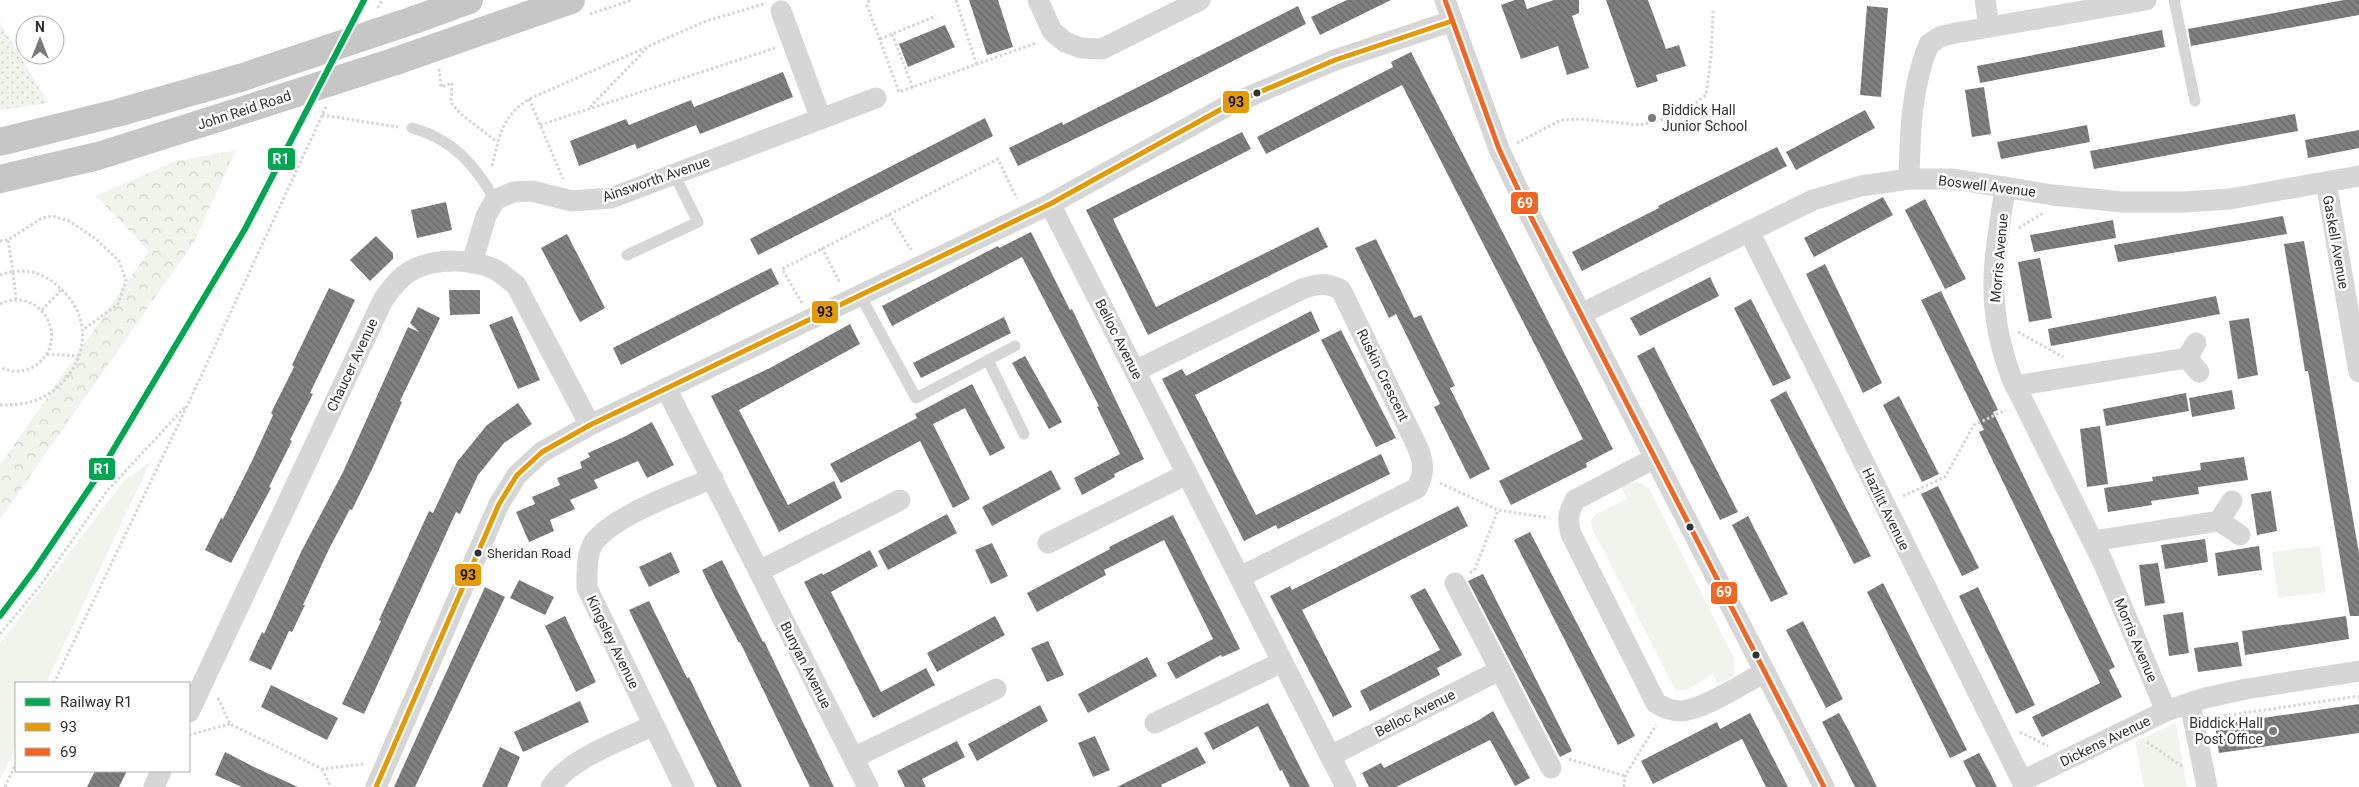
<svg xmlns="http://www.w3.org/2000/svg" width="2359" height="787" viewBox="0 0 2359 787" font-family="Roboto,sans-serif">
<defs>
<pattern id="forest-crowns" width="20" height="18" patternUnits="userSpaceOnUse" patternTransform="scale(1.25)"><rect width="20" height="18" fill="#f0f4ed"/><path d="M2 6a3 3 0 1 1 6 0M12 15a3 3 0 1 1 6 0" fill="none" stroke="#ced2cc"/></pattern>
<pattern id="park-dots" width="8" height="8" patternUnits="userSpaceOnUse" patternTransform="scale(1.25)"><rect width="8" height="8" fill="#f0f4ed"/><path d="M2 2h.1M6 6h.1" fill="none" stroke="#ced2cc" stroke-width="1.8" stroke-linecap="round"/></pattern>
<pattern id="building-back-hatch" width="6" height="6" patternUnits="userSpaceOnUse" patternTransform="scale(1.25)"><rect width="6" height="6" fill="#808080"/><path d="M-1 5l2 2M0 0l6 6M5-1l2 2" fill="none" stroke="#696969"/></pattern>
</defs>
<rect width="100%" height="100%" fill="#fff"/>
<g fill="#f0f4ed">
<polygon points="151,461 46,683 16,683 16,746 0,780 0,643 124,481"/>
<polygon points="1631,483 1641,483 1649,488 1734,658 1734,676 1718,684 1713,674 1689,689 1676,691 1592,528 1591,521 1596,514 1627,499 1621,486"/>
<polygon points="2320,546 2326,592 2278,598 2272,552"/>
<polygon points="2176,723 2187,787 2144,787 2135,741"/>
</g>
<polygon fill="url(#forest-crowns)" points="236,150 194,242 0,519 0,465 149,251 96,196 173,162"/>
<polygon fill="url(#park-dots)" points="0,22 48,103 0,110"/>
<g fill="url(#building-back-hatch)">
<polygon points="969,0 998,0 1013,47 987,55"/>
<polygon points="1347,0 1391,0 1320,35 1311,17"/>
<polygon points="1515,0 1524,0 1527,9 1554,0 1579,0 1579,13 1572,16 1589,68 1567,75 1558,46 1521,59 1501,5"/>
<polygon points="1606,0 1648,0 1666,49 1679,45 1686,66 1656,75 1658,81 1637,88"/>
<polygon points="2344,0 2359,0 2359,15 2191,46 2188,29"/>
<polygon points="1298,6 1306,24 1152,102 1018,166 1009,148 1062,122 1063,125"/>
<polygon points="1867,6 1888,8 1881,97 1860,95"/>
<polygon points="945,25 955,47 908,67 899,44"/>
<polygon points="2162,30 2165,47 1980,83 1977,66"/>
<polygon points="1411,52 1613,449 1586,463 1587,467 1511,505 1499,481 1583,439 1402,85 1266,154 1257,137 1393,67 1391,62"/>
<polygon points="783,72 793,97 700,134 696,125 637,149 635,144 579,166 570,141 626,119 629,125 691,100 694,107"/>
<polygon points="1984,87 1991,134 1972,137 1965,90"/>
<polygon points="1865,110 1875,128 1796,170 1786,152"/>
<polygon points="2295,114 2298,131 2094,169 2090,151"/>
<polygon points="985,118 993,136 758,255 750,239"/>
<polygon points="2087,125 2090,142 2001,159 1997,142"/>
<polygon points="2359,130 2359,148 2308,158 2305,140"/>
<polygon points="1242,132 1251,149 1113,219 1156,307 1318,227 1328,247 1148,335 1086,210"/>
<polygon points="1777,147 1787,166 1582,271 1572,252 1659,208 1658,206"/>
<polygon points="1883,197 1893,215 1814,257 1804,238"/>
<polygon points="1925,199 1966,279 1945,289 1905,210"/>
<polygon points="446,202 452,230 417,238 411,210"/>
<polygon points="2283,216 2287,234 2118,262 2114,245"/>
<polygon points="2113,220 2116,238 2034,252 2030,235"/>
<polygon points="1031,232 1070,310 1072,309 1144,459 1114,474 1115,477 1082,495 1074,478 1120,454 1097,407 1099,406 1022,257 892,326 882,306 998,246 999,248"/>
<polygon points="567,234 605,308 580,322 541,248"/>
<polygon points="376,236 393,253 393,259 370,281 350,260"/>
<polygon points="1376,239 1414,318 1421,315 1455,386 1450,388 1490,469 1470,479 1434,407 1440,404 1416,355 1396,314 1389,318 1355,248"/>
<polygon points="2304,241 2359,553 2359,616 2350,616 2308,371 2305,371 2284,244"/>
<polygon points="2040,258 2052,318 2029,322 2018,262"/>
<polygon points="1825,264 1882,383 1863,393 1806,274"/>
<polygon points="771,268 779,284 621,365 613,348"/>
<polygon points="1710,277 1719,296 1640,336 1630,318"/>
<polygon points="329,288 355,300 310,393 313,394 290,440 292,441 269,487 271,488 231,563 205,550 221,518 223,519 252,461 273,415 271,413 294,367 292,365"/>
<polygon points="449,290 480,290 480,314 450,315"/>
<polygon points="1941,291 1998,410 1993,412 2115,667 2109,670 2122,697 2042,737 2032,717 2100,683 1979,432 1984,430 1921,300"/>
<polygon points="2216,296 2220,314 2051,346 2048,329"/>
<polygon points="1751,299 1791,378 1773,386 1734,308"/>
<polygon points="418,307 440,318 400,401 402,402 374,465 352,510 350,509 329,549 303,605 305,605 292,632 289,631 271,670 249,660 262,632 264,634 301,552 343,472 408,327 419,332 410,323"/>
<polygon points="1311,311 1320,331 1195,395 1256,515 1381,454 1390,474 1278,529 1276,525 1244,541 1162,379 1182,369 1186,376"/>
<polygon points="512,316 540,380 518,389 489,325"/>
<polygon points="1004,317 1011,333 921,378 913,363"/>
<polygon points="2249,318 2258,375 2238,379 2229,321"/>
<polygon points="850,324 860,344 739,410 788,505 834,481 842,498 779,532 711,396 770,368"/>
<polygon points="1341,330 1396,438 1376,447 1321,340"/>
<polygon points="1654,347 1738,512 1720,520 1637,356"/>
<polygon points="1025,356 1062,422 1049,429 1012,363"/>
<polygon points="972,384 1005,448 990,456 965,408 933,424 970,499 953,508 920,441 841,483 830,464 917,418 915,414"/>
<polygon points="2232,390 2235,409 2192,417 2189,398"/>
<polygon points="1786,391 1871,556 1854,564 1770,400"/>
<polygon points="2186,393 2189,411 2106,426 2103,409"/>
<polygon points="1899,396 1939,474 1922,482 1883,405"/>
<polygon points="518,403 532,424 504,443 478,475 460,514 456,512 364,714 342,704 381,621 379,620 429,511 433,513 457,462 487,425"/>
<polygon points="652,422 674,465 647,478 638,461 594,480 598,488 570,500 575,509 550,520 554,531 529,542 516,512 535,504 532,497 560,485 557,478 582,468 580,462 590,457 588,453 626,436"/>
<polygon points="2100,426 2108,484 2087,487 2080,429"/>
<polygon points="2244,457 2248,480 2198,487 2199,494 2151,501 2152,505 2108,512 2104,488 2153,481 2152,477 2201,470 2200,463"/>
<polygon points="1051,470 1061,489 992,526 982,507"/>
<polygon points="1938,486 1979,568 1962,576 1921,494"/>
<polygon points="2271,491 2277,531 2257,535 2251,494"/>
<polygon points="1458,506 1468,526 1302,610 1352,707 1333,717 1270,596 1290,586 1292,590"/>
<polygon points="947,514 957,533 888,570 878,551"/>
<polygon points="1173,515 1240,649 1222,657 1221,655 1176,679 1167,663 1213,639 1164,540 1104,570 1106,575 1037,612 1027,593 1110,549 1109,547"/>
<polygon points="1748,516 1788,594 1771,602 1732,525"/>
<polygon points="1530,532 1635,736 1618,745 1514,540"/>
<polygon points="2205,539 2208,562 2165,569 2161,545"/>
<polygon points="992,543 1008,576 991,584 975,550"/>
<polygon points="2259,546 2262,570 2218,576 2215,553"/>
<polygon points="870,550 878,566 831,592 881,692 926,668 935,685 873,718 804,582 822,573 823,575"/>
<polygon points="671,552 680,572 649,587 639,567"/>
<polygon points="722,560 763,642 764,641 834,787 810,787 740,642 739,643 717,601 702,570"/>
<polygon points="2158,563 2165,603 2145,606 2139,565"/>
<polygon points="1483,574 1572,751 1560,757 1468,581"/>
<polygon points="519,580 554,597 545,615 510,598"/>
<polygon points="1883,583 1967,750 1950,758 1867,592"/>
<polygon points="485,587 505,597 415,787 394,787"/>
<polygon points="1978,587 2035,705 2016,714 1959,596"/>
<polygon points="1425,588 1462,655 1437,668 1440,675 1370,711 1360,691 1440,650 1410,596"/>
<polygon points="649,601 687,678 689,677 742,787 717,787 644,641 629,610"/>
<polygon points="2183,612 2189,653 2169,656 2163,615"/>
<polygon points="565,616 596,682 576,692 545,626"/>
<polygon points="995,616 1005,635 937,672 927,653"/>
<polygon points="2346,616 2349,639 2245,655 2242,631"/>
<polygon points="1803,621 1843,699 1826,708 1786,630"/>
<polygon points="1048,641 1064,675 1047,682 1031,648"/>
<polygon points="2238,642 2242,666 2198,672 2194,648"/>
<polygon points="1147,657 1157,676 1088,713 1078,694"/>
<polygon points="271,685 338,718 327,740 261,707"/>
<polygon points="580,701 589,722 523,752 514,732"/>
<polygon points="1268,703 1310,787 1290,787 1282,770 1280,771 1258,726 1213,750 1204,733"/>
<polygon points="2359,704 2359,733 2219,753 2215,725"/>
<polygon points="1040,705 1048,721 977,761 968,744"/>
<polygon points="1493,711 1530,778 1515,786 1490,740 1396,787 1369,787 1362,773 1381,763 1384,768 1479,720"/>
<polygon points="1750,713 1788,787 1766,787 1742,739 1653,784 1641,761 1717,722 1720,729"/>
<polygon points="1839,713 1849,731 1877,787 1855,787 1822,722"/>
<polygon points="1095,736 1110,770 1093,777 1078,743"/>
<polygon points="957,741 965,757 922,779 926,787 905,787 897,771"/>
<polygon points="500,747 520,757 507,787 482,787"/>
<polygon points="1197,747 1206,763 1161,785 1162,787 1117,787"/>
<polygon points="225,752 252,766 298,787 242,787 215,775"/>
<polygon points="1979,753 1989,771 1997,787 1976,787 1963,761"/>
<polygon points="95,771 127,771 119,787 87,787"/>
</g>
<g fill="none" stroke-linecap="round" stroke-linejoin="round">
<g stroke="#d5d5d5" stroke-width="3" stroke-dasharray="2.5 2.5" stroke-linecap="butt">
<polyline points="869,0 867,5 899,92 1036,43"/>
<polyline points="956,0 977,66"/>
<polyline points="378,8 382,0"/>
<polyline points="590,14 632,0"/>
<polyline points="892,34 913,88"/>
<polyline points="880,39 936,16"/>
<polyline points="439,69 441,87 452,83 451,103 461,114 497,142"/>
<polyline points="529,99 563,179"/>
<polyline points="590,107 647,48"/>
<polyline points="322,115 398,127"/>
<polyline points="540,125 775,48"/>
<polyline points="1517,143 1561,120 1581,119 1640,125 1680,115 1706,95 1711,57 1713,11"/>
<path d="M 492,166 C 499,136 502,116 529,99 L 706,21 L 764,4"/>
<polyline points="889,214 911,250"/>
<polyline points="2019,228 2043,213"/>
<polyline points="0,241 8,240 42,218 53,216 69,221 96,239 119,261 126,280 118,304 84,329"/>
<polyline points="822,248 840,283"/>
<polyline points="0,275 13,271 16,299"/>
<polyline points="802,303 782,269 998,159 1017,199"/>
<path d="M 0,304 C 42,284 73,343 33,367 C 23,373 10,372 0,367"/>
<polyline points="42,310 62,289"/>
<polyline points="2018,332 2063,357"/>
<polyline points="47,354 78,356"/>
<path d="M 0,405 C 15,405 31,404 45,396 C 83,374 97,325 64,292 C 56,283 44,275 32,272 C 26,271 19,271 13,271 L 8,240"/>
<polyline points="1440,483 1498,510 1549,518"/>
<polyline points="1903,496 1945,477 1974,425 2006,410"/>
<polyline points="1470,573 1475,569 1498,510"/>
<polyline points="0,634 40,586 107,491 186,406"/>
<polyline points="54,683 188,404 326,107"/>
<polyline points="218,698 230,724 322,769 364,764"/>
<polyline points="2224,716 2359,696"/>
<polyline points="2020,732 2048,746"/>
<polyline points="189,735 230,724"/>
<polyline points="2147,742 2183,767"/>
<polyline points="1569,759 1625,776"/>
<polyline points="322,769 331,787"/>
<polyline points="5,787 16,763"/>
<polyline points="1624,787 1625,776 1656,725"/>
</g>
<g stroke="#d6d6d6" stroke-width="11">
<polyline points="2174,0 2195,101"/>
<path d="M 412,128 C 453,139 475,165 495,200"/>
<polyline points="627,255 698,222 674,174"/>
<polyline points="860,295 916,398 1015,346"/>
<polyline points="988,360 1024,434"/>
</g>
<g stroke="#d6d6d6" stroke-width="21">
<polyline points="1038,0 1052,31 1065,42 1081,48 1102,49 1200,0"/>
<polyline points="1445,0 1499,149 1532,219 1824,787"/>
<polyline points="1985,0 1989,27"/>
<polyline points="781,11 821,119"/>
<path d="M 1909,179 C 1910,134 1911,87 1929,44 L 1942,36 L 1956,33 L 2146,0"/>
<polyline points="2326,182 2359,372"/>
<path d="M 2005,187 C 2001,220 1993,257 1994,289 C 1994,321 2001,350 2012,379 L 2103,562 L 2166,711"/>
<polyline points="1050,204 1346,787"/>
<polyline points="1749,231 2025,787"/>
<polyline points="472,263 486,216 495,200 513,192 532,191 572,201 611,198 876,98"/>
<polyline points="1581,314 1813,200 1861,186 1909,179 1953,179 2053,195 2122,202 2184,202 2230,199 2359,176"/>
<polyline points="2196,343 2187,358 2199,372"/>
<path d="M 1135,371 L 1302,289 C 1317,284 1326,282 1341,290 L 1417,446 C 1424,462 1425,472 1417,488 L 1240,577"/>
<polyline points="2015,386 2187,358"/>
<polyline points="666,388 868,787"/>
<path d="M 1655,458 L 1575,500 C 1568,513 1567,520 1571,534 L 1656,703 C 1664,708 1672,711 1681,711 C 1703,710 1744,683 1765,672"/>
<polyline points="2232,501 2219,521 2240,535"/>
<polyline points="2093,541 2219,521"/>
<polyline points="1048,543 1187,474"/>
<polyline points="759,571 900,500"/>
<polyline points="1455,583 1551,768"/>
<polyline points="2190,703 2207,787"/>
<path d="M 189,712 L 382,302 C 390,289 400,276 414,269 C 438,258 471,259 494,269 C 502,273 509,280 516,285 L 590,425"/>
<polyline points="1155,723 1282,662"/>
<polyline points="1330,756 1500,670"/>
<polyline points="853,758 996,689"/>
<polyline points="2022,781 2166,711 2205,698 2246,689 2359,671"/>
<polyline points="154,787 161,771"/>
<polyline points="376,787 499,504 517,475 542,452 590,425 1050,204 1227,106 1335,60 1452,21"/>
<path d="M 551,787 C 570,758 623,740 654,725"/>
<path d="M 684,787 L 587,588 C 587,574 586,554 594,542 C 616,514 679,493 713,478"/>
</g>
<g stroke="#c6c6c6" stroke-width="28">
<polyline points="414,20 469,0"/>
<polyline points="396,61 571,0"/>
<polyline points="0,142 117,113 240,78"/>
<polyline points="0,179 98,156 250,108"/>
</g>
<g stroke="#c6c6c6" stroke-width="28">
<polyline points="240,78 414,20"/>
<polyline points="250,108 396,61"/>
</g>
<defs>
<polyline id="bus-1" points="376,787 499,504 517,475 542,452 590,425 1050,204 1227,106 1335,60 1452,21"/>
<polyline id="bus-2" points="1445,0 1499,149 1532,219 1824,787"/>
</defs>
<use href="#bus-1" stroke="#fff" stroke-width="9"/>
<use href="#bus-2" stroke="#fff" stroke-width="9"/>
<use href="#bus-1" stroke="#e39a05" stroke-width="5"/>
<use href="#bus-2" stroke="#f26522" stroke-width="5"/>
<defs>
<polyline id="rail-1" points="0,616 35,569 97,477 245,229 364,0"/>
</defs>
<use href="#rail-1" stroke="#fff" stroke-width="10"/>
<use href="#rail-1" stroke="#00a651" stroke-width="6"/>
</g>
<g fill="#323232" stroke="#fff" stroke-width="2">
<circle cx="1257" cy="93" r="4.5"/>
<circle cx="1690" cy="527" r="4.5"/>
<circle cx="478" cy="553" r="4.5"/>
<circle cx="1756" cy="655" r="4.5"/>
</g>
<g fill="#7a7a7a" stroke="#fff" stroke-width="2">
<circle cx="1652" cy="118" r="5"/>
<circle cx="2273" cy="731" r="5"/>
</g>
<g text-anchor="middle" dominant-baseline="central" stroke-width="5" stroke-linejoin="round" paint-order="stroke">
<g font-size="13" fill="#323232" stroke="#fff" text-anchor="start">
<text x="487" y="553">Sheridan Road</text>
</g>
<g font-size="14" fill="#323232" stroke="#fff">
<text transform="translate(244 110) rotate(-18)">John Reid Road</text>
<text transform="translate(656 179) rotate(-19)">Ainsworth Avenue</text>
<text transform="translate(1987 186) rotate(7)">Boswell Avenue</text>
<text transform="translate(2336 242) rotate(80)">Gaskell Avenue</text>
<text transform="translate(1999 258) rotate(-85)">Morris Avenue</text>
<text transform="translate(1119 339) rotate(63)">Belloc Avenue</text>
<text transform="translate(352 365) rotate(-65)">Chaucer Avenue</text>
<text transform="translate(1383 375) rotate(64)">Ruskin Crescent</text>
<text transform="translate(1886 509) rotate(64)">Hazlitt Avenue</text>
<text transform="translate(2136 640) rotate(67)">Morris Avenue</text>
<text transform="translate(613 642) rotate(64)">Kingsley Avenue</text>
<text transform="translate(806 665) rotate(63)">Bunyan Avenue</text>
<text transform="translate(1415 713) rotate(-27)">Belloc Avenue</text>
<text transform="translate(2105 741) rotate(-26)">Dickens Avenue</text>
</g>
<g font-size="14" fill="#323232" stroke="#fff" text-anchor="start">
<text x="1662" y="110">Biddick Hall<tspan x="1662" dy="16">Junior School</tspan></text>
<text x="2263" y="723" text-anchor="end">Biddick Hall<tspan x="2263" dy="16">Post Office</tspan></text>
</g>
</g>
<g stroke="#fff" stroke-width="2">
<rect x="1222" y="90" width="28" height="24" rx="5" fill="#e39a05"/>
<rect x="267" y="147" width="29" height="24" rx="5" fill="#00a651"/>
<rect x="1510" y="191" width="29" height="24" rx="5" fill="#f26522"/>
<rect x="811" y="300" width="28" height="24" rx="5" fill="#e39a05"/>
<rect x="88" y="457" width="28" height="24" rx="5" fill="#00a651"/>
<rect x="454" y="563" width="28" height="24" rx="5" fill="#e39a05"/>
<rect x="1710" y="581" width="28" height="24" rx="5" fill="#f26522"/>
</g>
<g font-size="14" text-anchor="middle" font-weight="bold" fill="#fff">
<text x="281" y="164">R1</text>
<text x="1525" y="208">69</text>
<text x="102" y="474">R1</text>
<text x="1724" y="597">69</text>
</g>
<g font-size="14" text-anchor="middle" font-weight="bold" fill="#111">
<text x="1236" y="107">93</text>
<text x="825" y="317">93</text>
<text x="468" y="580">93</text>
</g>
<rect x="15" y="682" width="175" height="90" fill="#ffffff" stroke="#adadad"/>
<rect x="25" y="698" width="25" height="8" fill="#00a651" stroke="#adadad"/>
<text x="60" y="707" font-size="15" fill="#323232">Railway R1</text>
<rect x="25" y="723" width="25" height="8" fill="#e39a05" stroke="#adadad"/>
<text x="60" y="732" font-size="15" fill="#323232">93</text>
<rect x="25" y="748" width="25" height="8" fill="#f26522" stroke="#adadad"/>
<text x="60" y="757" font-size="15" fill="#323232">69</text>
<g transform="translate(40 40)"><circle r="24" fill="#ffffff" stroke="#adadad"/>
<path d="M0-4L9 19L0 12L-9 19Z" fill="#7a7a7a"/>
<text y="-8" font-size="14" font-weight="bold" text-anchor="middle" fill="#323232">N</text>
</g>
</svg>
